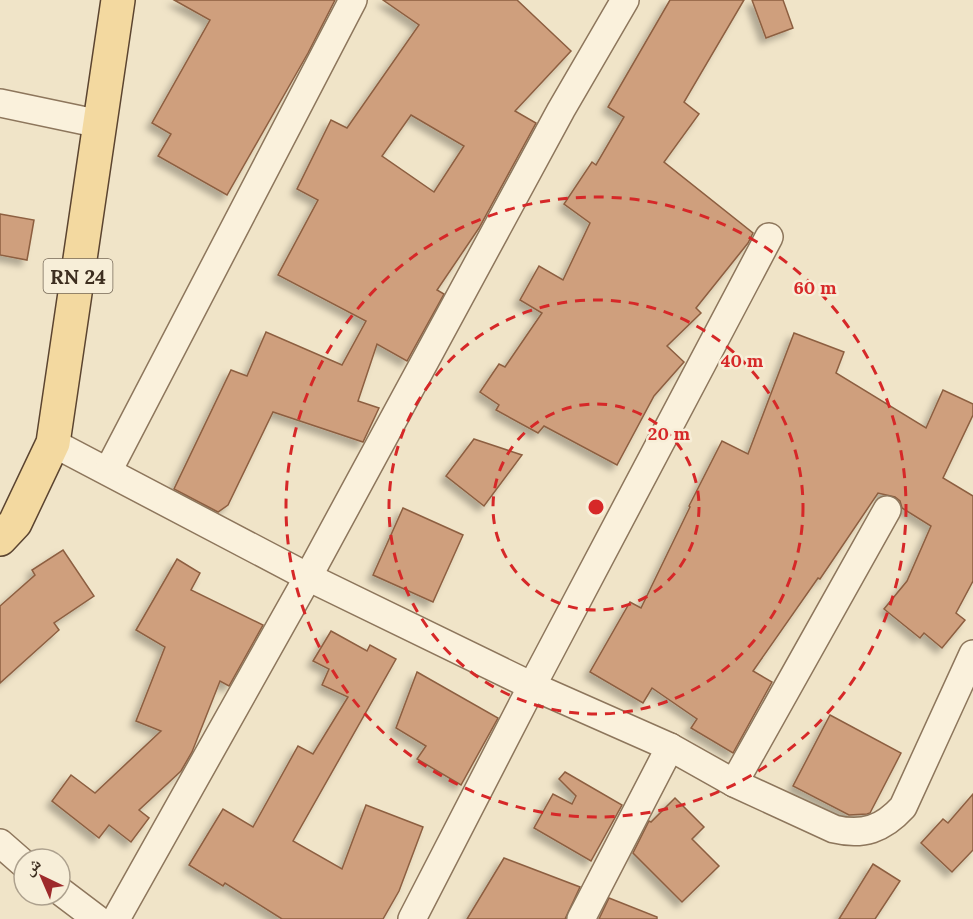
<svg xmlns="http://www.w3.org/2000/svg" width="973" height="919" viewBox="0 0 973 919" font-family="Lora,'Noto Naskh Arabic',serif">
<defs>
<filter id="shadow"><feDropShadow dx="-5.5" dy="5.5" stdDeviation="3" flood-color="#0004"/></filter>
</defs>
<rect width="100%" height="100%" fill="#f0e4c8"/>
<g fill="#cf9f7d" stroke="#8d5f41" stroke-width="1.5" fill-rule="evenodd" filter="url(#shadow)">
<polygon points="174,0 335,0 308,53 227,195 158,156 171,134 152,123 210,20"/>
<path d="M 383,0 L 517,0 L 571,51 L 515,111 L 536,123 L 479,228 L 437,290 L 444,294 L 407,361 L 377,344 L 358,401 L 379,408 L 363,442 L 273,412 L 228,505 L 218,512 L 174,489 L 231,370 L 247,376 L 266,332 L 342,365 L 366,321 L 278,275 L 318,200 L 297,189 L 331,120 L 347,128 L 419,25 ZM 411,115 L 464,146 L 434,192 L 382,156 Z"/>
<polygon points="670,0 744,0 684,102 699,114 664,162 753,233 748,243 696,308 701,313 667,346 684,362 654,396 617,465 544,426 538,433 496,410 499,405 480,392 499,364 505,367 542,313 520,300 539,266 563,280 590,223 564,204 592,162 596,165 624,117 608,107"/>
<polygon points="752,0 783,0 793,28 766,38"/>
<polygon points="0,214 34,220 27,260 0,255"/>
<polygon points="794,333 844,352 836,373 926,428 943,390 973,404 973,415 943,478 973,496 973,581 956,613 965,620 942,648 924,633 920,638 884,609 907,581 931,526 902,508 900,501 895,497 878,493 820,579 818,578 753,671 772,682 733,753 691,728 697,719 652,688 643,703 590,672 630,602 641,608 690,507 689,506 722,441 748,454"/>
<polygon points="474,439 522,455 484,506 446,476"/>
<polygon points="403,508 463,535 433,602 373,575"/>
<polygon points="63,550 94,596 54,623 59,630 0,683 0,606 35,575 32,570"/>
<polygon points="177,559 200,573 191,590 263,625 229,686 220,681 192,752 181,771 139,810 149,818 131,842 109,825 99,838 52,801 71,775 95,793 161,731 136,721 165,647 136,630"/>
<polygon points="331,631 367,651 370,645 396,659 293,841 342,869 366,805 423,827 399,891 383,919 282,919 225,883 223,886 189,865 223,809 253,827 298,746 313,754 348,697 322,685 329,669 313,661"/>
<polygon points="417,672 498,718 461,785 417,759 426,746 396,728"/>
<polygon points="830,715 901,753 870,813 867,814 849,815 793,786"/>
<polygon points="565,772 622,805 591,861 534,828 553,794 572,804 576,796 559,779"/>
<polygon points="973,794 973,850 952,872 921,843 943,819 948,823"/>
<polygon points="675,798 704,827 692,839 719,866 682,902 633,853 649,821 651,822"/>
<polygon points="504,858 580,887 565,919 467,919"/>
<polygon points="873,864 900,881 875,919 839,919"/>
<polygon points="609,898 657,917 657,919 599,919"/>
</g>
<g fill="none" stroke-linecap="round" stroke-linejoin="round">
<defs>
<g id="street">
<polyline points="0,103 100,124"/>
<path d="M 53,443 L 308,577 L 532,686 L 670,747 L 734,783 L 834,829 C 863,836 883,829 903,807 L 973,654"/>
<polyline points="108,471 353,0"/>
<polyline points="734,783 887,510"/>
<polyline points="0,843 24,864"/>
<polyline points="60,891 97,919"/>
<polyline points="116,919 308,577 561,110 625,0"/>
<polyline points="412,919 532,686 769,237"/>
<polyline points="581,919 670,747"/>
</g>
<polyline id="primary" points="0,539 15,523 53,443 118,0"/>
</defs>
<use href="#street" stroke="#8d765c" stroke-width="30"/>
<use href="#primary" stroke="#5b4430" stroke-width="36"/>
<use href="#street" stroke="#faf1dc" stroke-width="27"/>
<use href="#primary" stroke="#f3d9a0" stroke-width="33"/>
</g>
<g fill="none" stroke="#d62828" stroke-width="3" stroke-dasharray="10 8">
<circle cx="596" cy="507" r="103"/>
<circle cx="596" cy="507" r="207"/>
<circle cx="596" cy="507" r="310"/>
</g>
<g text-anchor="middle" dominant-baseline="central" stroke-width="5" stroke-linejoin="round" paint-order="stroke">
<rect fill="#f7eed8" stroke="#756857" stroke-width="1.5" x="43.5" y="259" width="69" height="34" rx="4.5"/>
<g font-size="20" font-weight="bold" fill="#3d2e20">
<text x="78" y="276">RN 24</text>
</g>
</g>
<circle cx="596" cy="507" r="9" fill="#d62828" stroke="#f7eed8" stroke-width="3"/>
<g font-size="18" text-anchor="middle" font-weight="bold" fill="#d62828" stroke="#f7eed8" stroke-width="5" stroke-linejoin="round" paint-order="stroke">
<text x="815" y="294">60 m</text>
<text x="742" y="367">40 m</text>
<text x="669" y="440">20 m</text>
</g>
<g transform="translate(42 877) rotate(316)"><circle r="28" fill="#f7eed8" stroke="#ada18e" stroke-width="1.5"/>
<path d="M0-4.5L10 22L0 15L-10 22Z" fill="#9e2a2b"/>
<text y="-9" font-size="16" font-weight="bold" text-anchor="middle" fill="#3d2e20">ش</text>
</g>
</svg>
